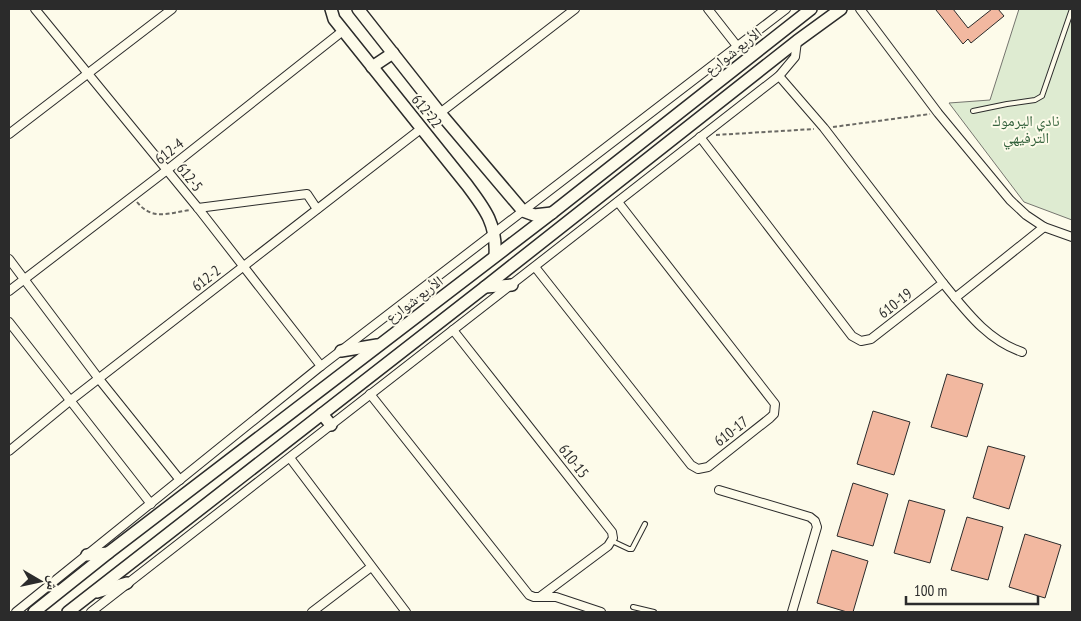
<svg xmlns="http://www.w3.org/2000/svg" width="1081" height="621" viewBox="0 0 1081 621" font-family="'PT Sans Narrow','Noto Naskh Arabic',sans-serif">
<rect width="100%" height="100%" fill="#fdfbea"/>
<polygon fill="#deebd1" stroke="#74746e" points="1019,9 1072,9 1072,220 1024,202 949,103 990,100"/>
<g fill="#f2b8a0" stroke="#2b2b2b">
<polygon points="937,9 953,9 968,28 992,9 998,9 1004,16 971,43 968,39 963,44 936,10"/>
<polygon points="947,374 983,384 967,437 931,427"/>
<polygon points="873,411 910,422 894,475 857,464"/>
<polygon points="988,446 1025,456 1009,509 973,498"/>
<polygon points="853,483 888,494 873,546 837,536"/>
<polygon points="909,500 945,510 930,563 894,553"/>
<polygon points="967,517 1003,527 988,580 951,570"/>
<polygon points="1025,534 1061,545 1045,598 1009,587"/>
<polygon points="832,550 868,561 853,612 847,612 817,603"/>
</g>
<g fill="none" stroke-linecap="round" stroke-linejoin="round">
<defs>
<g id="lane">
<polyline points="973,111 1007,104 1035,100 1042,96 1072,9"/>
<polyline points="612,541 629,549 632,549 645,524"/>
<polyline points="633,607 654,612"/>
</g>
<g id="street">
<polyline points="35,9 198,208 321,366"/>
<polyline points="708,9 737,46"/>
<polyline points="860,9 938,113 1010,200 1026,215 1044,227 1072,237"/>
<polyline points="440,113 575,9"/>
<polyline points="9,134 172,9"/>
<polyline points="700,137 852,336 861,341 871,339 943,283 824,128 779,76"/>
<polyline points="198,208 307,194 317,209"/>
<polyline points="9,259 99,379 180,480"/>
<polyline points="535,267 691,465 698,469 708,467 770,418 774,414 775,404 618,202"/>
<path d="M 943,283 C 966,311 987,340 1022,352"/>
<polyline points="9,291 167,170 344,30"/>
<polyline points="955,298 1044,227"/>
<polyline points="9,322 151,504"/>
<polyline points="453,330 612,532 613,538 608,546 541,596"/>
<polyline points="370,394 529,595 534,597 556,597 601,612"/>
<polyline points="9,451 71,400 422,128"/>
<polyline points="290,458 406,612"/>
<polyline points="719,490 810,517 815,521 817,527 792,612"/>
<polyline points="16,612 321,366 786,9"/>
<polyline points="91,612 779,76 795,57 797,41"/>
<polyline points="312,612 371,567"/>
</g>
<g id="secondary">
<path d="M 331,9 L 334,19 L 467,185 C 485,209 497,224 495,256"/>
<polyline points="358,9 440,113 523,211 534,215 552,213"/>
<polyline points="372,67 393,53"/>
<polyline points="485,287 512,285"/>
<polyline points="341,351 377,345"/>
<polyline points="322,414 331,425"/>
<polyline points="87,555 108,553"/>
<polyline points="97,592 127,583"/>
<polyline points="34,612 108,553 552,213 811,9"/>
<polyline points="68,612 485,287 797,41 841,9"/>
</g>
</defs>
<use href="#lane" stroke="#2b2b2b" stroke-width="6"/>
<use href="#street" stroke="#2b2b2b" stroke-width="10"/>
<use href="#secondary" stroke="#2b2b2b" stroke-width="14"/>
<g stroke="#6a6964" stroke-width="2" stroke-dasharray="4 2.5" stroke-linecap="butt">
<polyline points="833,127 930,114"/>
<polyline points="716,135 814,129"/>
<path d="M 137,202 C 152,221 169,213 190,210"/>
</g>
<use href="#lane" stroke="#fdfbea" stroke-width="4"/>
<use href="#street" stroke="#fdfbea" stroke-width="8"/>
<use href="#secondary" stroke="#fdfbea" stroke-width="11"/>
</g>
<g text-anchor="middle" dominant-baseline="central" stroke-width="4" stroke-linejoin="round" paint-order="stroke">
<g font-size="15" fill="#2b2b2b" stroke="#fdfbea">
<text transform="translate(733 51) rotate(-38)">الأربع شوارع</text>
<text transform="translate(427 111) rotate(51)">612-22</text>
<text transform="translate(169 151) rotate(-38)">612-4</text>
<text transform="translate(190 177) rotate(51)">612-5</text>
<text transform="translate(206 278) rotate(-38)">612-2</text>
<text transform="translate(414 299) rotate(-37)">الأربع شوارع</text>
<text transform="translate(895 303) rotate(-38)">610-19</text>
<text transform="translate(731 431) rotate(-38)">610-17</text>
<text transform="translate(574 461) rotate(52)">610-15</text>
</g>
<g font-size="15" fill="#34623c" stroke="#fdfbea">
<text x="1026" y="120">نادي اليرموك<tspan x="1026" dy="17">الترفيهي</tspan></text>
</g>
</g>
<rect width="1081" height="621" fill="none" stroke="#2b2b2b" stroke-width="20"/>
<g transform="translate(40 581) rotate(99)" stroke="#fdfbea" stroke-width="4" paint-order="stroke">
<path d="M0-4L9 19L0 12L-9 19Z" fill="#2b2b2b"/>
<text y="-8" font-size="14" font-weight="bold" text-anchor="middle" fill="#2b2b2b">ش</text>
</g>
<path d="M906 596v8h132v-8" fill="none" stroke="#2b2b2b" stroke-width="2.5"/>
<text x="914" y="596" font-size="15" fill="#2b2b2b" stroke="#fdfbea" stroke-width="4" paint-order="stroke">100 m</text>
</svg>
